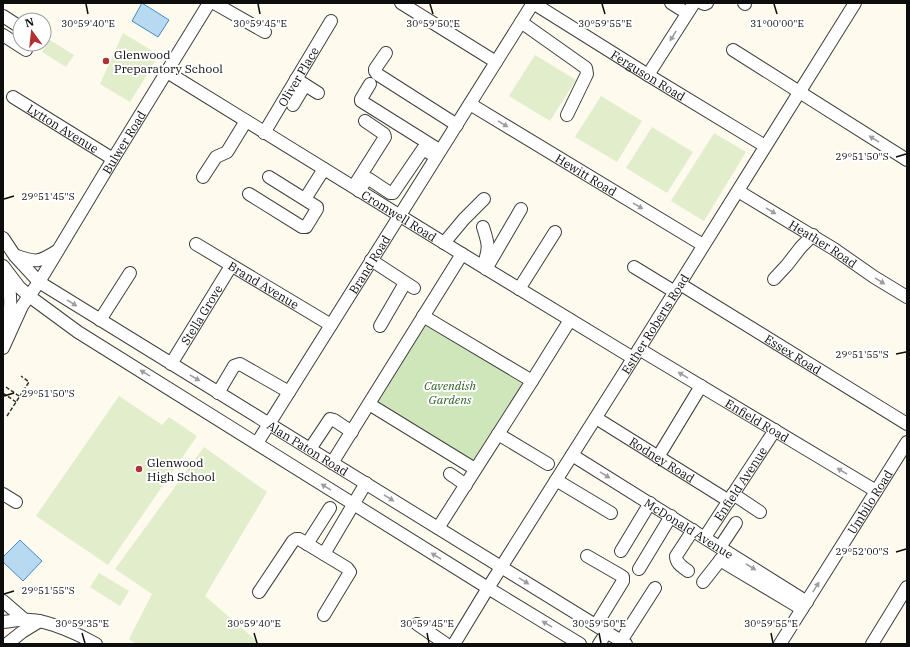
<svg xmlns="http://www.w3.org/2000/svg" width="910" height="647" viewBox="0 0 910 647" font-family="'IBM Plex Serif',serif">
<rect width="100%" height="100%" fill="#fefbee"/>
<polygon fill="#cfe5ba" points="424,320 526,382 476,464 373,402"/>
<g fill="#e1edcb">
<polygon points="123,33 159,55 130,102 100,84"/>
<polygon points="50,40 74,55 66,67 42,52"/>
<polygon points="535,55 576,80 550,121 509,96"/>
<polygon points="601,96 642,121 617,162 575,137"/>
<polygon points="652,127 693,152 667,193 626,168"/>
<polygon points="714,133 746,152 704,221 671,201"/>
<polygon points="119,396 162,425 169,417 197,436 108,565 36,516"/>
<polygon points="204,447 267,492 205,596 260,644 136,644 129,639 152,594 115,569"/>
<polygon points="99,573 129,591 120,606 90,587"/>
</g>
<g fill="#b7d9f1" stroke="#448cc2">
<polygon points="142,3 169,20 158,37 132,21"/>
<polygon points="20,540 42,561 23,581 3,562 3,557"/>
</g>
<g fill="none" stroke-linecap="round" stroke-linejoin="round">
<defs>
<g id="minor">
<polyline points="214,3 265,32"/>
<polyline points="401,3 496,62"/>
<path id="s1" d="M 533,3 L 648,75 L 765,146"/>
<polyline points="671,3 687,13"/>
<polyline points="702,3 705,4 707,3"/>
<polyline points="744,3 745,4"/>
<polyline points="3,16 20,27"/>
<polyline points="521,22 586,68 587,74 567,115"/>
<polyline points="3,35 26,50"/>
<polyline points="733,50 907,160"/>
<polyline points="386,53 375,69 375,71 377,74 457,125"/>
<path id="s2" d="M 167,72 L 462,254 L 633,358"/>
<polyline points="648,75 694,3"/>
<polyline points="296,79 318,93"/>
<polyline points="370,84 361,99 361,101 436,148"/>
<path id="s3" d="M 13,97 L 113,159"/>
<path id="s4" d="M 470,104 L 703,245"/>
<polyline points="293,105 305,85"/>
<path id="s5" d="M 264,133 L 331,21"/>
<polyline points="203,177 216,157 227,152 246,121"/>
<polyline points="354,186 385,137 384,134 365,121"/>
<polyline points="359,191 366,180 369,179 390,193 393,193 423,149 436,157"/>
<path id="s6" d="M 738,191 L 834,249 L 874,277 L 907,297"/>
<polyline points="249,194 302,227 306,227 317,209 317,207 269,177"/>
<polyline points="305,199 324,169"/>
<path d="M 483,227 C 488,243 490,247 484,263"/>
<path id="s7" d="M 3,238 L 15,256 L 39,282 L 626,644"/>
<polyline points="444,243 464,219 484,199"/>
<path id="s8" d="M 196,244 L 331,325"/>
<path d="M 17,256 C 37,263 39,262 57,251"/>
<polyline points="371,260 414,288"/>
<polyline points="3,266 19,287 29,296 78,332 488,588 580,644"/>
<polyline points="634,267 675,292"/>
<polyline points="486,269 521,209"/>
<path d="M 6,274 C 12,294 11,309 7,329"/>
<polyline points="774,279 787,265 801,247 813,235"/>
<path id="s9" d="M 680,284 L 907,424"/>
<polyline points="519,289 555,232"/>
<polyline points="423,316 532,381"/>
<polyline points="100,320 130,273"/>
<polyline points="380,326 405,283"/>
<path id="s10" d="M 3,348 L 22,306 L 39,282 L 113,159 L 209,3"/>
<path id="s11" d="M 639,349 L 876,491"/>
<path id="s12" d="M 171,364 L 231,266"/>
<polyline points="218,393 234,366 240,364 289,392"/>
<polyline points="369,404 475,469"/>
<path id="s13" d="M 596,418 L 729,501"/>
<polyline points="498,434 548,464"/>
<path id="s14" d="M 257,443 L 533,3"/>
<polyline points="310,449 330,419 334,420 352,432"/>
<path id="s15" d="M 572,455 L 807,602"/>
<polyline points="658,457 701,386"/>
<polyline points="332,463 462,254"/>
<polyline points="450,474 466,485"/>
<polyline points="556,480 611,513"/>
<polyline points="3,494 16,502"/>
<polyline points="733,494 760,512"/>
<polyline points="438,528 532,381 570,320"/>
<path id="s16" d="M 705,537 L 775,430"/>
<polyline points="307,544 330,508"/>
<polyline points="720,547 736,523"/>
<polyline points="621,551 650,503"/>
<polyline points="324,554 366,483"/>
<polyline points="587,556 620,575 623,577 623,581 596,625"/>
<polyline points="720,560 802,609"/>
<polyline points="639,569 671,516"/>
<path d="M 688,571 C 683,567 676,564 676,556 L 693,530"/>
<polyline points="703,582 725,554"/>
<polyline points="259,592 293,541 296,539 299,539 347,568 350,572 324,615"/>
<polyline points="3,601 25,620"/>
<path d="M 3,622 C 12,621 22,619 31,620 C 50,621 80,635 96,644"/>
<polyline points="417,624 446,644"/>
<polyline points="621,641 655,588"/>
<polyline points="7,644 22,632 40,621"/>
<path id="s17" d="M 454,644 L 488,588 L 639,349 L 855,3"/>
<polyline points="599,644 607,632"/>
<path id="s18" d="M 780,644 L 907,442"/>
<polyline points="872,644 907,587"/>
</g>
</defs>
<use href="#minor" stroke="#404040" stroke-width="14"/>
<g stroke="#2f2f2f" stroke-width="1.5" stroke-dasharray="4 2" stroke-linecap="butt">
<polyline points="6,387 19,396"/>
<polyline points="3,393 16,402"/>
<polyline points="7,416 29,382 21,376"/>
</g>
<use href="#minor" stroke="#fff" stroke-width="12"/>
</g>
<defs><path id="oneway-solid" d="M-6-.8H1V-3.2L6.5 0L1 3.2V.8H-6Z"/></defs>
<g fill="#9e9e9e">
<use href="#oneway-solid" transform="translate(673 36) rotate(122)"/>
<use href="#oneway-solid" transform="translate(503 124) rotate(31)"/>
<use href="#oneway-solid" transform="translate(874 139) rotate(-148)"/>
<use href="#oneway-solid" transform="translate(638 206) rotate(31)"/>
<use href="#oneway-solid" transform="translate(771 211) rotate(31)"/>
<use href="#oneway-solid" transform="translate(880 281) rotate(32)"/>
<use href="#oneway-solid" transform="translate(72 303) rotate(32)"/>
<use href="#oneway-solid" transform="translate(145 373) rotate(-149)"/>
<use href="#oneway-solid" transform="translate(683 375) rotate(-149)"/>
<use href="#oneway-solid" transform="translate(195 378) rotate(31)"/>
<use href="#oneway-solid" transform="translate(842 471) rotate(-149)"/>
<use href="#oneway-solid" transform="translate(605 475) rotate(32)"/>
<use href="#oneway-solid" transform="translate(326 487) rotate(-148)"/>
<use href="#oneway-solid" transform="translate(389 498) rotate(32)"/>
<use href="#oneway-solid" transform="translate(436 556) rotate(-148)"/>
<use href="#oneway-solid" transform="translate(751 567) rotate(32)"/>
<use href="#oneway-solid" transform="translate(524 581) rotate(32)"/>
<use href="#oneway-solid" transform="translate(816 587) rotate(-58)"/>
<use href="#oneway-solid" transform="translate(547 624) rotate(-149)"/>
</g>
<path fill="none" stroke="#0d0d0d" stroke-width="1.5" d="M 86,4 L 88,14M 258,4 L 260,14M 430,4 L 433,14M 602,4 L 605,14M 774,4 L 777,14M 896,157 L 906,154M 4,199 L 14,196M 896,354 L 906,352M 4,396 L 14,393M 896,552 L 906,549M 4,594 L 14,591M 82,633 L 85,643M 254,633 L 257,643M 427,633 L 429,643M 599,633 L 601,643M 771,633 L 773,643"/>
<g fill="#b13033" stroke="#fff" stroke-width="1.5">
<circle cx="106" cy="61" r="4"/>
<circle cx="139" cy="469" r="4"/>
</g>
<g text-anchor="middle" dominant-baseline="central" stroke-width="4" stroke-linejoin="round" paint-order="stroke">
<g font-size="12" fill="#0d0d0d" stroke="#fff" text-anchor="start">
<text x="114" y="54">Glenwood<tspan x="114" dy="14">Preparatory School</tspan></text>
<text x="147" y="462">Glenwood<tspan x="147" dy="14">High School</tspan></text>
</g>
<g font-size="12" fill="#0d0d0d" stroke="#fff">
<text stroke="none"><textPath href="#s1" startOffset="136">Ferguson Road</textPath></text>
<text stroke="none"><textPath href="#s5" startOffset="66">Oliver Place</textPath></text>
<text stroke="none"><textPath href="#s3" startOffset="59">Lytton Avenue</textPath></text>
<text stroke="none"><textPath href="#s10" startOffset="239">Bulwer Road</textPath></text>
<text stroke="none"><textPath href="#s4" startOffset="136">Hewitt Road</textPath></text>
<text stroke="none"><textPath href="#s2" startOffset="273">Cromwell Road</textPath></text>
<text stroke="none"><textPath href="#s6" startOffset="100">Heather Road</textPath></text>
<text stroke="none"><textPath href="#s14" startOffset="211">Brand Road</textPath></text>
<text stroke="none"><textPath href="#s8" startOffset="79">Brand Avenue</textPath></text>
<text stroke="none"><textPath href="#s12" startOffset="58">Stella Grove</textPath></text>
<text stroke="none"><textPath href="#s17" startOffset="378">Esther Roberts Road</textPath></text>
<text stroke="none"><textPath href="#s9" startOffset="133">Essex Road</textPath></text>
<text stroke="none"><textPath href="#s11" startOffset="138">Enfield Road</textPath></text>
<text stroke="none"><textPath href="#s7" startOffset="373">Alan Paton Road</textPath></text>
<text stroke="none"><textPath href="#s13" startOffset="78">Rodney Road</textPath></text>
<text stroke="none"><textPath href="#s16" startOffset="64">Enfield Avenue</textPath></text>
<text stroke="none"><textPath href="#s18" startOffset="168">Umbilo Road</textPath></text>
<text stroke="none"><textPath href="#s15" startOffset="138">McDonald Avenue</textPath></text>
</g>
<g font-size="12" font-style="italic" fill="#2d5f23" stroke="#fff">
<text x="450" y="385">Cavendish<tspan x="450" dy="14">Gardens</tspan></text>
</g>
</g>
<g font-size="10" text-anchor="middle" fill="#0d0d0d" stroke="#fff" stroke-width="4" stroke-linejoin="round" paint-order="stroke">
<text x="88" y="27">30°59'40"E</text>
<text x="260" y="27">30°59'45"E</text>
<text x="433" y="27">30°59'50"E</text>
<text x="605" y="27">30°59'55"E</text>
<text x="777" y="27">31°00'00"E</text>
<text x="862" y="160">29°51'50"S</text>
<text x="48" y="200">29°51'45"S</text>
<text x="862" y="358">29°51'55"S</text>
<text x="48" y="397">29°51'50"S</text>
<text x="862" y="555">29°52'00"S</text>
<text x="48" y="594">29°51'55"S</text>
<text x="82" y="627">30°59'35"E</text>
<text x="254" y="627">30°59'40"E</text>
<text x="427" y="627">30°59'45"E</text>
<text x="599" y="627">30°59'50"E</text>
<text x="771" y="627">30°59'55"E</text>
</g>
<rect width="910" height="647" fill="none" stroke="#0d0d0d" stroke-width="8"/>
<g transform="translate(32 32) rotate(345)"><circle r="19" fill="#ffffff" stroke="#9e9e9e"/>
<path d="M0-3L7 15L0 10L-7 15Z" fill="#b13033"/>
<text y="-6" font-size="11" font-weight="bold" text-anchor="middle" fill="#0d0d0d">N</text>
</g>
</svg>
